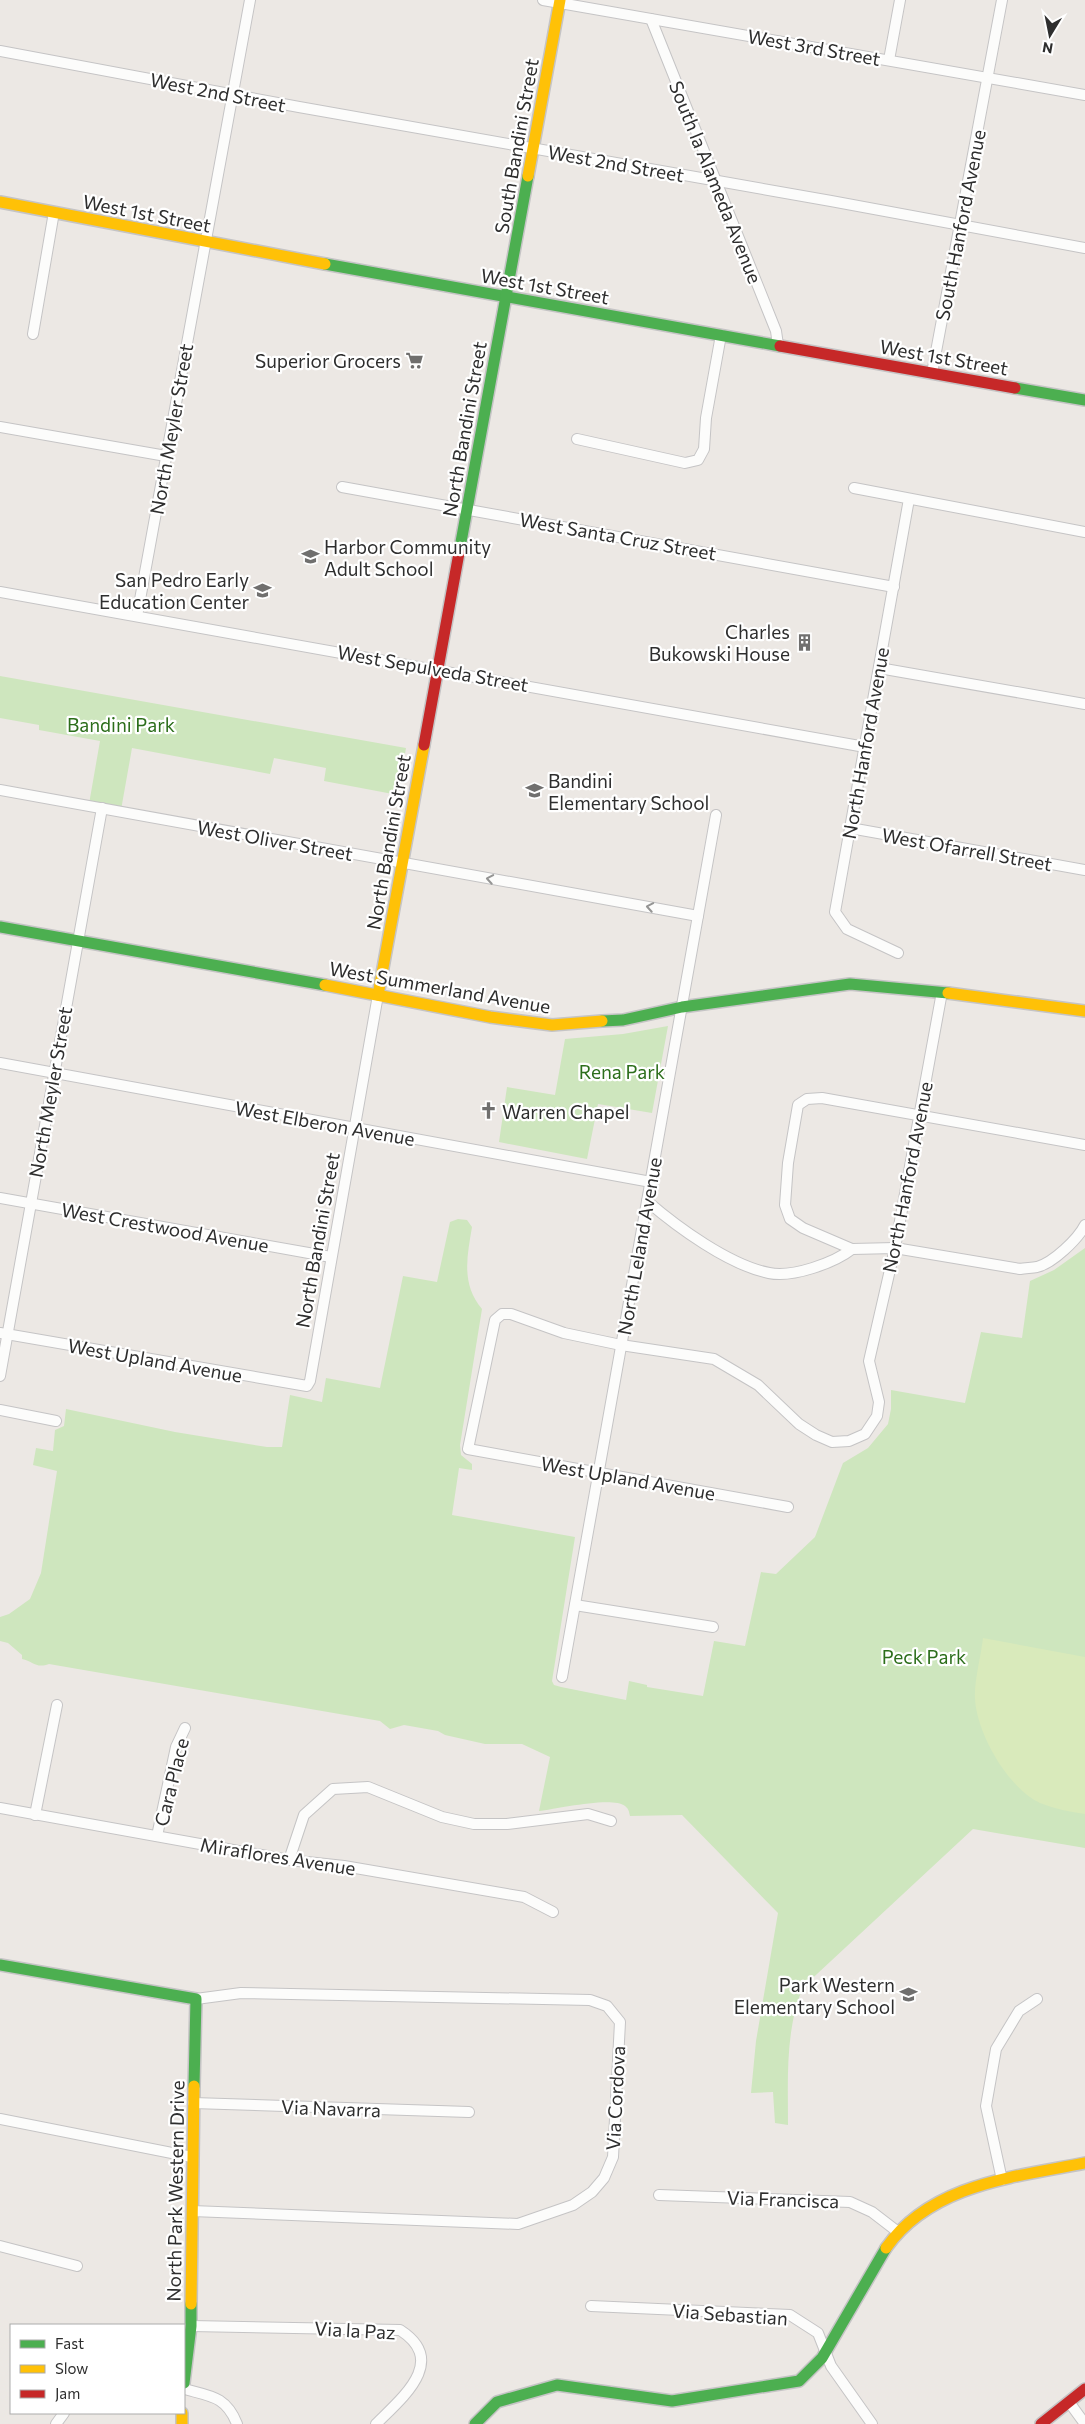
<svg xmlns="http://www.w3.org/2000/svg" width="1085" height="2424" viewBox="0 0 1085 2424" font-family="Commissioner,sans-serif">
<rect width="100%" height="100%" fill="#ece8e4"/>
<g fill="#cee6be">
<polygon points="0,676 406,748 398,795 324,781 326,768 274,758 270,774 132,748 121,810 89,804 100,741 39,730 39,725 0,718"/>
<polygon points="668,1026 652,1113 598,1104 587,1159 499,1142 507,1087 555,1095 565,1039 623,1034"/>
<path d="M 458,1219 L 467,1220 L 472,1227 C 467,1257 461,1284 482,1309 L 460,1445 L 461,1455 L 472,1464 L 472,1470 L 459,1468 L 452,1515 L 575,1537 L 552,1681 L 554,1685 L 561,1687 L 626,1700 L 629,1681 L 647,1685 L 647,1687 L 703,1696 L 714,1641 L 745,1646 L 761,1572 L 776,1574 L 815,1537 L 843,1463 L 868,1448 L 888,1424 L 891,1409 L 891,1390 L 965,1403 L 981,1332 L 1022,1338 L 1030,1281 L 1054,1270 L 1085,1248 L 1085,1848 L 973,1829 L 803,1987 C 785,2030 788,2079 788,2125 L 775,2123 L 773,2092 L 751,2093 L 756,2041 L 778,1913 L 682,1815 L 630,1816 C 629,1812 629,1809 625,1806 C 612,1796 557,1809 539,1811 L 550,1757 L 522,1744 L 485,1744 L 445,1735 L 438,1731 L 404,1725 L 390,1729 L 380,1721 L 49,1664 C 36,1669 33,1661 22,1659 L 22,1655 L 8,1643 L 0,1641 L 0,1617 L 9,1614 L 30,1599 L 41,1573 L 57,1471 L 33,1465 L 36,1448 L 53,1451 L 55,1430 L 64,1426 L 66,1409 L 175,1432 L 267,1447 L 282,1447 L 290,1395 L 322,1402 L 326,1378 L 380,1388 L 403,1276 L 437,1282 L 450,1222 Z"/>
</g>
<path fill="#d9eabb" d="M 983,1638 L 1085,1657 L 1085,1814 C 1070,1812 1055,1809 1040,1803 C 1008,1788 977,1734 975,1699 C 974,1681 981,1656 983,1638 Z"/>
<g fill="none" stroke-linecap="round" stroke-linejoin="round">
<defs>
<g id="street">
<polyline points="543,0 1085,95"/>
<polyline points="651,19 776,331 778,345"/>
<polyline points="0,51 299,107 831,201 1085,248"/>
<polyline points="889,60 900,0"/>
<polyline points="33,334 54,212"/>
<polyline points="932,373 1002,0"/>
<polyline points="0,427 166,456"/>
<polyline points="577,439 685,463 698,460 704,449 706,418 721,335"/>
<polyline points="342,487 894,587"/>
<polyline points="854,488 1085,532"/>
<polyline points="0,592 865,747"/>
<polyline points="137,616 250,0"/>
<polyline points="879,668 1085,704"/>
<polyline points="0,790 698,916"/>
<polyline points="850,828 1085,870"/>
<polyline points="898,953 847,929 835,912 909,499"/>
<polyline points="0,1063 651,1182"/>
<path d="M 1085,1145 L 822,1098 L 807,1099 L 798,1105 L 788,1163 L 785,1205 L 790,1219 L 803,1228 L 852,1249 L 895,1248 L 1020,1269 C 1025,1268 1031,1268 1037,1267 C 1053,1263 1078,1239 1085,1225"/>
<polyline points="0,1198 331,1257"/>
<path d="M 647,1201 C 677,1227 729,1265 769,1273 C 792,1278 834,1263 852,1249"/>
<polyline points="0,1333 307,1386 310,1381 378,995"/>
<polyline points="0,1376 102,808"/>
<polyline points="0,1410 56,1421"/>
<polyline points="788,1507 468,1449 495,1320 502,1314 511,1314 564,1333 621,1345 714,1359 758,1385 799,1424 816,1435 832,1442 849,1441 865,1434 877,1416 879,1402 869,1361 895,1248 942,992"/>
<polyline points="575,1605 713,1627"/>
<polyline points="562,1677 716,815"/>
<polyline points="0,1808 289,1860 344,1866 524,1897 553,1912"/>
<polyline points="35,1815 57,1705"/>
<polyline points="157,1836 176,1747 185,1728"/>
<polyline points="289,1860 304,1815 333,1789 368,1787 442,1817 474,1824 507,1824 588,1814 611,1821"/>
<polyline points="193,2103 469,2112"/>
<polyline points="0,2119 192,2157"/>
<polyline points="1002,2180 986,2106 996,2049 1019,2011 1037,1999"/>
<polyline points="659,2195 850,2202 872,2212 898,2232"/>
<polyline points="192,2211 518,2224 573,2205 592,2192 604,2178 613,2157 620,2022 607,2006 590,2000 241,1993 196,1999"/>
<polyline points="0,2246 77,2266"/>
<polyline points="591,2306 790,2315 818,2333 831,2366 872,2424"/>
<path d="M 191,2326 L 400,2330 C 448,2361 403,2397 376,2424"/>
<path d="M 184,2389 C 210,2396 226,2396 237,2424"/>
<polyline points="1069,2402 1085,2424"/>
<polyline points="56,2424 64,2413"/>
</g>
<g id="fast">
<polyline points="325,264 780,346"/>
<polyline points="1015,388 1085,400"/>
<polyline points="459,553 528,176"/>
<polyline points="0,927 325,985"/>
<polyline points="602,1021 623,1020 682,1007 850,984 948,993"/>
<polyline points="0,1965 196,1999 194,2086"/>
<polyline points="184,2383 191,2326 191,2304"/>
<polyline points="475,2424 497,2402 557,2385 672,2401 799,2381 822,2358 886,2248"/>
</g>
<g id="slow">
<polyline points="528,176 560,0"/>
<polyline points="0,202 325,264"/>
<polyline points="325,985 490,1017 552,1025 602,1021"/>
<polyline points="948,993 1085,1011"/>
<polyline points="378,995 424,745"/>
<path d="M 886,2248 C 931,2184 1014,2177 1085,2163"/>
<polyline points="191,2304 194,2086"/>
<polyline points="182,2413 182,2424"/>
</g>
<g id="jam">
<polyline points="780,346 1015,388"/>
<polyline points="424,745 459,553"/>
<polyline points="1041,2424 1085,2389"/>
</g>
</defs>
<use href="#street" stroke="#c5c4c5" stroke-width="12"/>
<use href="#fast" stroke="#c5c4c5" stroke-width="14"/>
<use href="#slow" stroke="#c5c4c5" stroke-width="14"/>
<use href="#jam" stroke="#c5c4c5" stroke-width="14"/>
<use href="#street" stroke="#fcfcfb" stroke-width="10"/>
<use href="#fast" stroke="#4caf50" stroke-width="11"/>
<use href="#slow" stroke="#ffc107" stroke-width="11"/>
<use href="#jam" stroke="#c62828" stroke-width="11"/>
</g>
<defs><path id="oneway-chevron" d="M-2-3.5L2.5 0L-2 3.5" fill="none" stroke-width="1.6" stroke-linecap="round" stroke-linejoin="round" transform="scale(1.25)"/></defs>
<g stroke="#959594">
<use href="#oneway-chevron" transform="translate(490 879) rotate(-170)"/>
<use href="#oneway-chevron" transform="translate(650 907) rotate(-170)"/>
</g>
<defs>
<symbol id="supermarket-bare" viewBox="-9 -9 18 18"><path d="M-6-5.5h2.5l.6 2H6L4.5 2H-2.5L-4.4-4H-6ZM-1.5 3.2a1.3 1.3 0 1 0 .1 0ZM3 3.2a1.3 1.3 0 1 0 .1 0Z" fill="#706f6e" stroke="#fff" stroke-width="2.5" paint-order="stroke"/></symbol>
<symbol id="school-bare" viewBox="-9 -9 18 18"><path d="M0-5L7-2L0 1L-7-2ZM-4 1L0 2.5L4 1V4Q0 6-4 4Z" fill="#706f6e" stroke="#fff" stroke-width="2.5" paint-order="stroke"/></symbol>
<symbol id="building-bare" viewBox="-9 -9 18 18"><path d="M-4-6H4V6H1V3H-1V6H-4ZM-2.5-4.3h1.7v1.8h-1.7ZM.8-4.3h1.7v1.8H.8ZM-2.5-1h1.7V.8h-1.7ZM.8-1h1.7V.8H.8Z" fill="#706f6e" stroke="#fff" stroke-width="2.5" paint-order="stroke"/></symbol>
<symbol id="church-bare" viewBox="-9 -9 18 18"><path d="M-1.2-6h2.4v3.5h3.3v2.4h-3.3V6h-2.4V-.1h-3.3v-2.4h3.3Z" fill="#706f6e" stroke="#fff" stroke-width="2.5" paint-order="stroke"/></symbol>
</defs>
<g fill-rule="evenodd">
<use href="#supermarket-bare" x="402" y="348" width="25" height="25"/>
<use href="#school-bare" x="298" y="544" width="25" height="25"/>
<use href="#school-bare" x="250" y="578" width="25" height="25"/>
<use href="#building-bare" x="792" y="630" width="25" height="25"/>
<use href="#school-bare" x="522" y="778" width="25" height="25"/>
<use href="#church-bare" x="476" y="1098" width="25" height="25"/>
<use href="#school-bare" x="896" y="1982" width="25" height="25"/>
</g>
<g text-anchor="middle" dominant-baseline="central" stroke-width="4.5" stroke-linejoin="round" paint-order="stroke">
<g font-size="19" fill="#2e2e2e" stroke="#fff">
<text transform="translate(814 47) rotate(10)">West 3rd Street</text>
<text transform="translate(218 92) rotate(11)">West 2nd Street</text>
<text transform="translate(516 146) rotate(-80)">South Bandini Street</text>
<text transform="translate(616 163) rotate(10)">West 2nd Street</text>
<text transform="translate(716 182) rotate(68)">South la Alameda Avenue</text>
<text transform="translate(147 213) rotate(11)">West 1st Street</text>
<text transform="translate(960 225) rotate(-79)">South Hanford Avenue</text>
<text transform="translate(545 286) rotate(10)">West 1st Street</text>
<text transform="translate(944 357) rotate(10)">West 1st Street</text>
<text transform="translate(171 429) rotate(-80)">North Meyler Street</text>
<text transform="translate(464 429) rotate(-80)">North Bandini Street</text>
<text transform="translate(618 536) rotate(10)">West Santa Cruz Street</text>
<text transform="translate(433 668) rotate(10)">West Sepulveda Street</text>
<text transform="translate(865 743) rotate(-80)">North Hanford Avenue</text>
<text transform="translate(275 840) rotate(10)">West Oliver Street</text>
<text transform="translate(388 842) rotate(-80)">North Bandini Street</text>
<text transform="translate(967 849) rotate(10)">West Ofarrell Street</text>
<text transform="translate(440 987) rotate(10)">West Summerland Avenue</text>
<text transform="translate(50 1092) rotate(-80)">North Meyler Street</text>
<text transform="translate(325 1123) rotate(10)">West Elberon Avenue</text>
<text transform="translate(907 1177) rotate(-79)">North Hanford Avenue</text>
<text transform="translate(165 1227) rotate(10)">West Crestwood Avenue</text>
<text transform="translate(317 1240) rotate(-80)">North Bandini Street</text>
<text transform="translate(639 1246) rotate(-80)">North Leland Avenue</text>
<text transform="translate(155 1360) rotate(10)">West Upland Avenue</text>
<text transform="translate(628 1478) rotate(10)">West Upland Avenue</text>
<text transform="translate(171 1782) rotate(-76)">Cara Place</text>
<text transform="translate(278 1856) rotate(9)">Miraflores Avenue</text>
<text transform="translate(615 2098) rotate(-87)">Via Cordova</text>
<text transform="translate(331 2108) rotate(2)">Via Navarra</text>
<text transform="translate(175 2191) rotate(-89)">North Park Western Drive</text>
<text transform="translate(783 2199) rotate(2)">Via Francisca</text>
<text transform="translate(730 2314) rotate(4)">Via Sebastian</text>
<text transform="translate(355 2330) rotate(3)">Via la Paz</text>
</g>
<g font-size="19" fill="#2e2e2e" stroke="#fff" text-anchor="end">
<text x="401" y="360">Superior Grocers</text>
<text x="324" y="546" text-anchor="start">Harbor Community<tspan x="324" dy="22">Adult School</tspan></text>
<text x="249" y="579">San Pedro Early<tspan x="249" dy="22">Education Center</tspan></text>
<text x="790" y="631">Charles<tspan x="790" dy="22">Bukowski House</tspan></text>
<text x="548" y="780" text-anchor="start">Bandini<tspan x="548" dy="22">Elementary School</tspan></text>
<text x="502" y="1111" text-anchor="start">Warren Chapel</text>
<text x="895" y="1984">Park Western<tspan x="895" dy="22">Elementary School</tspan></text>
</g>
<g font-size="19" fill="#2c6e1b" stroke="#fff">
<text x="121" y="724">Bandini Park</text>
<text x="622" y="1071">Rena Park</text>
<text x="924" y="1656">Peck Park</text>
</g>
</g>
<rect x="10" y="2324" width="175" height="90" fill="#ffffff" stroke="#ababab"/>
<rect x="20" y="2340" width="25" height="8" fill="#4caf50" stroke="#ababab"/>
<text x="55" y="2349" font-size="15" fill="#2e2e2e">Fast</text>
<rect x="20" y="2365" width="25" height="8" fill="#ffc107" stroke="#ababab"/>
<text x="55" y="2374" font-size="15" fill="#2e2e2e">Slow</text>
<rect x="20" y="2390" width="25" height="8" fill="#c62828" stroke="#ababab"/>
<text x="55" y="2399" font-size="15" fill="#2e2e2e">Jam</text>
<g transform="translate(1050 35) rotate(190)" stroke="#ffffff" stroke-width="4" paint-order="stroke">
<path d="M0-4L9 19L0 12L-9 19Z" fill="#2e2e2e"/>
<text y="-8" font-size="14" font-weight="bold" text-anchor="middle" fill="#2e2e2e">N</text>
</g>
</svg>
